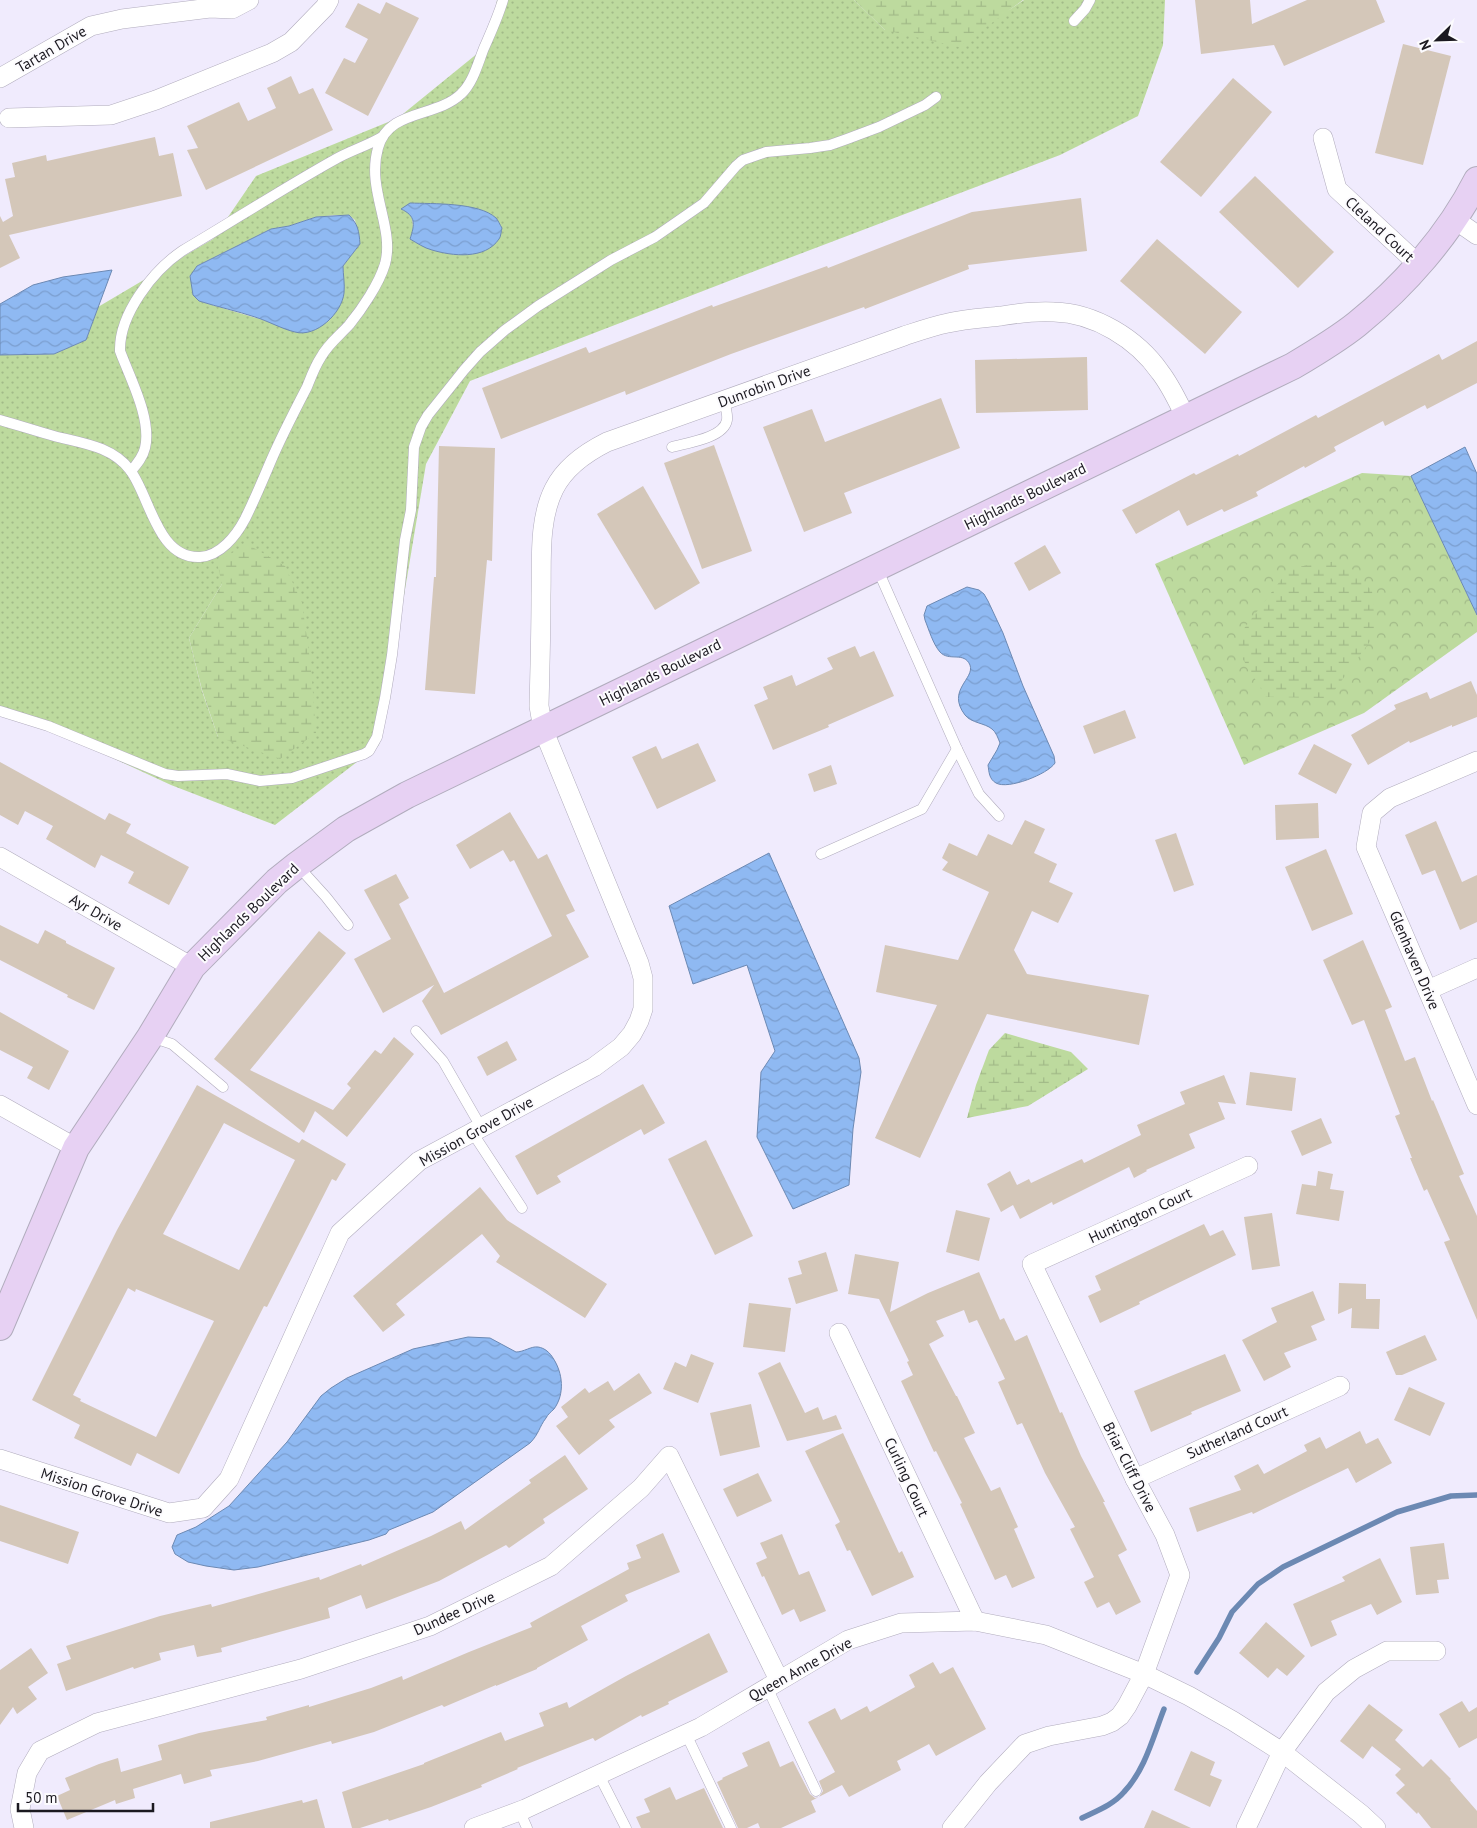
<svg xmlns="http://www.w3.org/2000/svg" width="1477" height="1828" viewBox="0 0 1477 1828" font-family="'PT Sans',sans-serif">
<defs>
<pattern id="grass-dots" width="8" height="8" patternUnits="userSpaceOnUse" patternTransform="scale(1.25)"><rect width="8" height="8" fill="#bdda9e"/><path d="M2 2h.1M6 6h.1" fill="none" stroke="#a2ba88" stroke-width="1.8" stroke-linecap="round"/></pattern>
<pattern id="forest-crowns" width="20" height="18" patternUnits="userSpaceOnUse" patternTransform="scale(1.25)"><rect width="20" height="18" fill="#bdda9e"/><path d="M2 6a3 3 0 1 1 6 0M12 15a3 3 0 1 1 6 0" fill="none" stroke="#a2ba88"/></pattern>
<pattern id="wetland-marsh" width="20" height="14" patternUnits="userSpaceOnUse" patternTransform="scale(1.25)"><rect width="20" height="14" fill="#bdda9e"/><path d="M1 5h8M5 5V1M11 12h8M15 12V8" fill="none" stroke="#a2ba88"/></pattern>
<pattern id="water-waves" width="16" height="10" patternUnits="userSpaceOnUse" patternTransform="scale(1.25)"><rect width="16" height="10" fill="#8fb9f2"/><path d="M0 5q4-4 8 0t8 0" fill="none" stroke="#7b9ecf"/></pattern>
</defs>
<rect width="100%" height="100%" fill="#f0ebfd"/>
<path fill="url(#grass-dots)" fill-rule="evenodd" d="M 497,0 L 854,0 L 885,30 L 1009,10 L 1024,0 L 1165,0 L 1163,45 L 1138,116 L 1060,155 L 747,274 L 470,381 L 426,464 L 379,745 L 275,825 L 171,785 L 0,706 L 0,355 L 54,354 L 86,340 L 98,307 L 213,239 L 256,176 L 398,118 L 489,44 ZM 410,203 C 436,204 461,205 485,212 L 411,239 C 416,222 410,219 410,203 ZM 336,215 L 349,215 L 355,220 L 360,244 L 343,266 L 344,294 L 329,321 L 295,332 L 273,323 L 199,301 L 193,295 L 197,266 L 271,229 L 289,226 L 316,217 ZM 222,584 L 218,737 L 202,691 L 189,638 Z"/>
<polygon fill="url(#forest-crowns)" points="1362,473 1411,476 1477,615 1477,632 1364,713 1244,765 1155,564"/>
<g fill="url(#wetland-marsh)">
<polygon points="854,0 1023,0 959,47 885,30"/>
<polygon points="247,544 285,566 302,603 311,667 316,733 280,759 218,737 202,690 189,638 222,584 217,562"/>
<polygon points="1344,560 1372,591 1376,633 1329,698 1266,697 1233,643 1290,568"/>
<polygon points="1005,1033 1071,1052 1088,1069 1028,1106 967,1118 976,1085 989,1050"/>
</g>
<g fill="url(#water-waves)" stroke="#6c89b3">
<path d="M 410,203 C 432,204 479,202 496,218 C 498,220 500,225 502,228 C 501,231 501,237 499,239 C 485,260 452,256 432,250 C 424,248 417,243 410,239 C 415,224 416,216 401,209 Z"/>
<path d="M 349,215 C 358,224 359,231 360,244 L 343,266 C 343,274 345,284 344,293 C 342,313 316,338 295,332 C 282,329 268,321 255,317 C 237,311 218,307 199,301 L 193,295 L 190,276 L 197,266 L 271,229 L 289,226 L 316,217 Z"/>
<polygon points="112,270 86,340 54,354 0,355 0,304 33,285 63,277"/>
<polygon points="1465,447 1477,474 1477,615 1411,476"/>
<path d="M 967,587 L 979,590 L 984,594 L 988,601 L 1003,633 L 1023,686 L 1054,756 L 1055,763 C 1048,774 1008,790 996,783 C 989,779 989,772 988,765 L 997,750 L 1000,743 C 998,738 996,732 992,729 C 985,723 971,723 965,715 C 946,690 975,679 970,665 C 964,651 949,662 940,652 C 933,644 929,630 925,620 L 924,615 L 927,606 Z"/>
<polygon points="769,853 859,1058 861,1072 853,1129 849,1185 793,1209 757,1137 761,1072 775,1051 747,965 693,984 669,906"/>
<path d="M 468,1337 L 490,1338 L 516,1352 C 524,1352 531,1346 538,1347 C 545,1348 550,1353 553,1358 C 563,1373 565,1394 554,1409 C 551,1412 548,1414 546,1418 C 539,1427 539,1434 530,1443 L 433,1512 L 389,1530 L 386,1534 L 369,1540 L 258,1567 L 234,1570 L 206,1566 L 188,1562 L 175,1554 L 172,1547 L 177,1535 L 196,1527 L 229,1506 L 287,1442 L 321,1396 L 331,1388 L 347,1378 L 413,1349 Z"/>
</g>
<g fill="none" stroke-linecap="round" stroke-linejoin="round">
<g stroke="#6c89b3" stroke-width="5.5">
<polyline points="1197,1672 1219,1638 1232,1612 1258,1584 1283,1567 1397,1512 1451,1496 1477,1495"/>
<path d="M 1082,1818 C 1096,1811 1113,1805 1124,1792 C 1145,1770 1153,1737 1164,1709"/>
</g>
</g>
<g fill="#d4c7b9" fill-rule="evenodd">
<polygon points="1195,0 1250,0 1252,24 1307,0 1376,0 1385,22 1284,66 1274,45 1201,54"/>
<polygon points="386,2 419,18 368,116 325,93 344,58 355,63 368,39 345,27 358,3 380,14"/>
<polygon points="1403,44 1451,56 1423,165 1375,153"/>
<polygon points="291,76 299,94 313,88 333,130 206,190 187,150 198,148 187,126 239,102 248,121 276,108 267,88"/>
<polygon points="1233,78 1272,112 1201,197 1160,162"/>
<polygon points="155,137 159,156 173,153 182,196 9,235 20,258 0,268 0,216 3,222 13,216 5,179 15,177 12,163 46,155 47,161"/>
<polygon points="1255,176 1334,252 1298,288 1219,212"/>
<polygon points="1081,198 1087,251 968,265 969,269 865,309 864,307 731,354 626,395 625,391 501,439 482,388 586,347 589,353 712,305 713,307 827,266 828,268 972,212"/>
<polygon points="1157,239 1242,312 1205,354 1120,281"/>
<polygon points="1477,341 1477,383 1427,409 1425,405 1385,426 1383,421 1334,447 1336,451 1305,468 1304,466 1256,492 1258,496 1224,512 1222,509 1187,526 1179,510 1136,534 1122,510 1194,473 1196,475 1238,454 1239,456 1316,415 1318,418 1439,354 1442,360"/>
<polygon points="1087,357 1088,410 976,413 975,360"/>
<polygon points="941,398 960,448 844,493 852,513 804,532 763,427 812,409 825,442"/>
<polygon points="714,445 752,551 702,569 664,463"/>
<polygon points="439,446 495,448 492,561 487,560 475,694 425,690 434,577 436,577"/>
<polygon points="643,486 700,583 655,610 597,514"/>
<polygon points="1045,545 1061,573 1029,591 1014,563"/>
<polygon points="855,646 860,657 874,651 894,696 828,725 829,727 773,750 754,705 768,699 763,687 792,675 796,686 833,669 827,658"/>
<polygon points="1471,681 1477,695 1477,717 1452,727 1452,725 1410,743 1409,741 1368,765 1351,735 1396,709 1394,705 1427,692 1430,699"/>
<polygon points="1125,710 1136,738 1094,754 1083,726"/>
<polygon points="698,743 716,781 657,809 632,757 656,746 662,759"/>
<polygon points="1314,744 1352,764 1336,794 1298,774"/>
<polygon points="0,762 105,820 109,813 131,824 126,833 189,867 169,905 128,883 134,872 101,855 95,868 46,839 53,826 25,811 18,825 0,815"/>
<polygon points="831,765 837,784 814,792 808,774"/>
<polygon points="1318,803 1319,838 1276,840 1275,805"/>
<polygon points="510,812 538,859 547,854 575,911 566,915 589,957 441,1035 422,1001 434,985 383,1013 354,959 391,939 364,890 396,874 409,898 399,904 444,993 552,936 514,860 510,862 503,850 470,869 456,845"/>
<polygon points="1025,820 1045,829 1034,853 1057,864 1049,882 1073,893 1058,923 1032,911 1014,950 1027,974 1149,995 1139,1045 987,1014 920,1158 875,1138 937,1005 876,992 885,945 958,960 989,892 942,870 948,862 942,858 949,843 977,856 988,834 1012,845"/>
<polygon points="1436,821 1462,882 1477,875 1477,922 1460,930 1435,870 1422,875 1405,835"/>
<polygon points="1176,833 1194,885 1174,892 1155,840"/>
<polygon points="1326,849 1353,914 1312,931 1285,867"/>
<polygon points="0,925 38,944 45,930 66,941 66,943 115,968 94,1010 67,997 68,995 0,960"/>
<polygon points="319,931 346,953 250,1070 333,1110 351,1088 347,1084 375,1050 381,1054 394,1037 414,1054 347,1137 315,1111 304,1133 214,1059"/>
<polygon points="1363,940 1392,1007 1385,1010 1405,1061 1415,1057 1432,1101 1433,1100 1464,1174 1459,1176 1477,1216 1477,1320 1444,1242 1450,1240 1427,1189 1424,1191 1410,1158 1412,1158 1395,1116 1400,1114 1364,1020 1352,1025 1323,960"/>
<polygon points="0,1012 69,1051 49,1090 27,1078 33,1067 0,1050"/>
<polygon points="507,1041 517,1060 487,1076 477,1057"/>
<polygon points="1250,1072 1296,1078 1292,1111 1246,1105"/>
<polygon points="1224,1075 1236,1104 1218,1102 1225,1119 1189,1134 1195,1148 1146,1170 1147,1171 1134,1178 1129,1167 1053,1205 1052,1202 1020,1219 1013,1205 1001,1212 987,1184 1010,1171 1017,1185 1029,1179 1031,1183 1082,1159 1084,1163 1141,1135 1137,1125 1185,1104 1180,1092"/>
<polygon points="643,1084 665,1123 644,1135 641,1129 557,1176 561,1182 537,1195 515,1156"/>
<path d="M 197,1085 L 299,1143 L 302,1139 L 346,1164 L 336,1181 L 332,1179 L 267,1307 L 264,1306 L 179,1474 L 137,1453 L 131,1466 L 74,1438 L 80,1425 L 32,1400 L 117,1230 ZM 224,1123 L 295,1160 L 239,1270 L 163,1234 ZM 128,1288 L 135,1292 L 136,1289 L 214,1321 L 156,1437 L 80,1401 L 81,1399 L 73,1395 Z"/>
<polygon points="1321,1118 1332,1143 1302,1156 1291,1131"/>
<polygon points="706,1140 753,1236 715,1255 668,1159"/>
<polygon points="1318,1171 1333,1174 1330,1189 1344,1191 1339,1221 1296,1214 1302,1184 1316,1186"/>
<polygon points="480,1187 507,1220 607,1284 585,1318 496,1262 500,1256 482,1234 396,1304 405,1315 383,1332 353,1296"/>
<polygon points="956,1210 990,1218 979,1261 946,1252"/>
<polygon points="1272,1213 1280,1266 1252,1270 1244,1217"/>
<polygon points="1204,1224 1210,1236 1223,1230 1236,1255 1139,1302 1140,1304 1100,1323 1088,1296 1101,1290 1095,1276"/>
<polygon points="826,1252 838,1291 796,1304 788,1278 802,1274 798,1261"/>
<polygon points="855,1254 899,1262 890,1312 928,1293 979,1272 1000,1320 1004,1318 1015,1341 1027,1335 1060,1413 1062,1412 1081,1456 1105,1502 1103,1502 1127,1550 1118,1555 1141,1602 1116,1615 1109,1602 1097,1608 1084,1582 1094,1577 1070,1529 1075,1527 1045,1473 1022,1423 1017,1425 998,1382 1005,1379 977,1320 969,1323 964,1310 936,1321 944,1336 929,1344 956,1396 957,1396 975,1433 964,1438 991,1491 1000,1487 1018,1527 1014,1529 1035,1578 1012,1588 1006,1575 995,1580 960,1504 962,1503 936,1451 934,1452 901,1381 913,1375 907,1362 909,1361 879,1299 848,1294"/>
<polygon points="1339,1283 1366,1284 1366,1299 1380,1299 1379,1329 1351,1328 1352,1308 1338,1314"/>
<polygon points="1313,1291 1325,1320 1311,1326 1317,1340 1284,1353 1291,1367 1264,1381 1242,1340 1277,1322 1271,1308"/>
<polygon points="749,1303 791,1308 785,1352 743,1347"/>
<polygon points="1425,1335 1437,1360 1402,1375 1396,1375 1386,1352"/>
<polygon points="691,1354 714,1363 698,1403 663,1389 675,1362 686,1367"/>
<polygon points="1225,1354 1241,1391 1191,1412 1192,1414 1151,1432 1134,1391"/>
<polygon points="780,1362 805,1413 818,1407 823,1420 836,1415 842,1429 787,1441 758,1373"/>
<polygon points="639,1373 652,1393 609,1420 615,1427 579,1455 556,1426 568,1417 561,1407 585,1388 589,1393 608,1381 614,1391"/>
<polygon points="1409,1387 1445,1403 1430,1436 1394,1420"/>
<polygon points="751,1404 760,1447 720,1456 710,1413"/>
<polygon points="1360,1431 1366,1444 1378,1438 1392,1463 1356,1483 1348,1468 1253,1514 1252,1512 1197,1532 1189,1508 1241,1490 1234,1476 1258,1464 1264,1474 1307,1451 1304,1445 1320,1437 1326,1449"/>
<polygon points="843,1433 899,1553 902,1551 914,1577 872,1596 850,1550 847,1551 835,1525 840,1522 805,1451"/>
<polygon points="565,1455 588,1489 543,1519 545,1523 509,1548 506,1545 439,1581 366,1609 361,1595 328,1608 330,1618 221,1648 222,1652 197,1657 194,1645 159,1653 161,1660 134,1669 133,1667 66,1691 57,1664 71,1659 66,1646 160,1616 211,1604 212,1607 319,1577 320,1580 361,1564 362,1566 431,1536 461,1521 465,1530 531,1483 529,1480"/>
<polygon points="758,1473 772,1501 737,1517 723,1489"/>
<polygon points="0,1505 79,1532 68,1564 0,1541"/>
<polygon points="663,1533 680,1572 625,1595 628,1601 581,1626 588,1640 537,1668 537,1669 496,1686 496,1685 444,1707 442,1705 374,1732 332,1744 331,1741 258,1761 210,1770 212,1776 184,1784 181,1774 133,1789 135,1798 116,1804 115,1800 67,1820 57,1796 70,1790 65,1778 99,1764 118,1758 121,1772 162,1760 158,1745 199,1733 267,1720 266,1717 309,1705 309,1707 371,1688 402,1676 403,1680 469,1652 532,1627 530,1623 629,1569 627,1563 641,1558 636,1545"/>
<polygon points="782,1534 799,1575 809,1571 826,1611 800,1622 794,1609 782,1615 764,1576 762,1577 756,1563 767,1558 760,1543"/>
<polygon points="1444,1543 1449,1579 1437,1580 1439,1593 1416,1595 1410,1547"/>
<polygon points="1380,1558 1402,1602 1377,1615 1371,1604 1331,1621 1337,1635 1311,1647 1293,1604 1345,1581 1342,1577"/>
<polygon points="1266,1622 1305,1656 1287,1676 1277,1668 1268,1678 1239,1653"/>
<polygon points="709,1633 728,1672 668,1702 669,1704 642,1717 641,1715 595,1741 593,1738 517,1768 518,1769 481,1785 482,1787 431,1807 389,1821 388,1819 360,1828 352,1828 342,1792 424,1764 424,1763 501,1732 505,1741 544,1726 539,1713 567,1702 569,1708 626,1676"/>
<polygon points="31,1648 48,1673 28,1687 37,1699 17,1714 13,1707 0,1725 0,1670"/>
<polygon points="933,1662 940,1674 953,1667 986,1729 936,1756 929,1744 897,1761 901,1770 849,1797 842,1785 811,1801 816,1812 781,1828 760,1828 758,1823 747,1828 738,1828 717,1782 723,1779 722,1778 748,1766 742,1753 769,1741 780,1767 793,1761 810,1794 815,1798 819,1797 823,1791 819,1781 835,1772 808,1722 835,1708 841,1720 867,1706 870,1712 915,1687 909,1675"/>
<polygon points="1462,1701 1469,1712 1477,1707 1477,1738 1459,1748 1439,1714"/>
<polygon points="1369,1704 1403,1730 1395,1740 1423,1767 1431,1759 1451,1779 1450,1780 1477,1811 1477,1828 1431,1828 1418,1812 1417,1814 1396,1793 1405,1785 1395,1775 1401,1769 1372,1746 1363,1759 1340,1741"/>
<polygon points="1191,1751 1215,1762 1210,1775 1222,1780 1210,1807 1174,1790"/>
<polygon points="670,1787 676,1800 704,1788 723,1828 641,1828 636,1817 650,1812 644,1799"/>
<polygon points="317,1799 325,1828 210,1828 210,1822 302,1800 303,1803"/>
<polygon points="1152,1810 1191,1828 1144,1828"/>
</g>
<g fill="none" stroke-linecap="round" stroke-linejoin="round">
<defs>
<g id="lane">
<polyline points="1074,21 1085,9 1090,0"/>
<path d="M 0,420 C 18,425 36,431 54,436 C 81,443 112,446 130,470 C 150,496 157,559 200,557 C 220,556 236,536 245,519 C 254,501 262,482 270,463 C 281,437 294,412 307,387 C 311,377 315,366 321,357 C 328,344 339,336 349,325 C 362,309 379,284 385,264 C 395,227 366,190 378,148 C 388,109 436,118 461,94 C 473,83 478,63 484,48 C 491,32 498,17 503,0"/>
<path d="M 672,447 C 687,443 724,438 727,420 C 728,414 725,406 724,400"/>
<path d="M 131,471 C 137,464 143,457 145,448 C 152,419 130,378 120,351 C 119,314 153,271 182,251 C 233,221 282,189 334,160 C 349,151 367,146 382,137"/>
<polyline points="877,568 957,749 979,794 999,816"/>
<polyline points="0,711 48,726 165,774 178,776 227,774 260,781 292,778 364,754 369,751 377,737 385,698 392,655 405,540 411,510 414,447 421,427 428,415 464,370 480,352 505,330 538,306 611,260 655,237 704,203 736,166 743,160 766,152 810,148 830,145 847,139 879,127 925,105 936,97"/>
<polyline points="821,854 922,809 957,749"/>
<polyline points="297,865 326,897 348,925"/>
<polyline points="416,1031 443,1061 481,1127"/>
<polyline points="151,1037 172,1044 223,1087"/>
<polyline points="472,1132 522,1208"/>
<polyline points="767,1687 816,1791"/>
<polyline points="686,1734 731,1828"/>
<polyline points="599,1775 626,1828"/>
<polyline points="520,1812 527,1828"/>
</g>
<g id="street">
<polyline points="0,78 91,26 122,19 210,8 232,9 249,0"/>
<polyline points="9,118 111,115 156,100 272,53 291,42 325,7 329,0"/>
<polyline points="1323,138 1337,189 1418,264"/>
<polyline points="1454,219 1477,235"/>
<polyline points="1477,761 1390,798 1372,813 1366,847 1477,1105"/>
<polyline points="0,857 192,967"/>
<polyline points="1428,990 1477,968"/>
<polyline points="0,1105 76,1148"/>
<polyline points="839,1333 975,1621"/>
<path d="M 0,1459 L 169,1513 L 203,1508 L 229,1479 L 340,1233 L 419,1161 L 594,1067 L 621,1047 L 632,1034 L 639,1021 L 643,1009 L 643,978 L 639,963 L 543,729 L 539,706 C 540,669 541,632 541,595 C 542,561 538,521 554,489 C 565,467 585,453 607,442 L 904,336 C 919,331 933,326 948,323 C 965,319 984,318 1001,316 C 1019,313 1036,311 1054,312 C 1095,313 1137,339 1160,372 C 1171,386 1178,402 1186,418"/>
<polyline points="1135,1479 1340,1386"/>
<polyline points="24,1828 20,1809 27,1773 40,1751 97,1723 301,1669 430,1626 551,1566 641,1488 669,1456 779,1680"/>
<polyline points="474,1828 525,1809 701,1727 848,1640 901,1623 975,1621 1046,1635 1144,1674 1189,1696 1233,1721 1282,1752 1361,1814 1376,1828"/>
<polyline points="952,1828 988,1783 1025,1744 1049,1736 1102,1726 1112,1722 1120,1716 1127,1706 1144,1674 1180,1575 1165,1535 1135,1479 1032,1264 1248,1166"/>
<polyline points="1246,1828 1282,1752 1326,1692 1354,1669 1387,1651 1436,1651"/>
</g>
<path id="secondary" d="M 0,1327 L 76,1148 L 150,1037 L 192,967 L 277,881 L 297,865 L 346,829 L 407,795 L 1293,366 C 1315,353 1337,340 1357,324 C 1405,285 1449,235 1477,180"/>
</defs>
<use href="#lane" stroke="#b1acbd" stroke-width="11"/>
<use href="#street" stroke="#b1acbd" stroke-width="20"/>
<use href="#secondary" stroke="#b1acbd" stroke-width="28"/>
<use href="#lane" stroke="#fff" stroke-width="10"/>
<use href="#street" stroke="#fff" stroke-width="19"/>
<use href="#secondary" stroke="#e7d1f3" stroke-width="26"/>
</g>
<g text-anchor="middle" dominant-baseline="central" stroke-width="4" stroke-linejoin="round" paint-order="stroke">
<g font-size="15" fill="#1b1920" stroke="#fcfbfe">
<text transform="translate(51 49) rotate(-30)">Tartan Drive</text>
<text transform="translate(1380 229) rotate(43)">Cleland Court</text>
<text transform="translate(764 386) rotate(-20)">Dunrobin Drive</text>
<text transform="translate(1025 496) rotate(-26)">Highlands Boulevard</text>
<text transform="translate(660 672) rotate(-26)">Highlands Boulevard</text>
<text transform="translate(96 912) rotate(30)">Ayr Drive</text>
<text transform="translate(248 912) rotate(-44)">Highlands Boulevard</text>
<text transform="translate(1415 960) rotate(67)">Glenhaven Drive</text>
<text transform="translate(476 1131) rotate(-29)">Mission Grove Drive</text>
<text transform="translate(1140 1215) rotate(-25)">Huntington Court</text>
<text transform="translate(1237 1432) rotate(-24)">Sutherland Court</text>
<text transform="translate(1130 1467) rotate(63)">Briar Cliff Drive</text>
<text transform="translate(907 1477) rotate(65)">Curling Court</text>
<text transform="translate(102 1492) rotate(18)">Mission Grove Drive</text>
<text transform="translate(454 1613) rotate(-24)">Dundee Drive</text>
<text transform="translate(800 1669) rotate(-29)">Queen Anne Drive</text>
</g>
</g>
<g transform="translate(1437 40) rotate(247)" stroke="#fcfbfe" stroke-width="4" paint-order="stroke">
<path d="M0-4L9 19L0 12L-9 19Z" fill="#1b1920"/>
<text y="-8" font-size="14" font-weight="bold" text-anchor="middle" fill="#1b1920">N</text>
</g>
<path d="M18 1803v8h135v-8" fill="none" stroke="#1b1920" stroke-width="2.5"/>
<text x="25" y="1803" font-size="15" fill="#1b1920" stroke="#fcfbfe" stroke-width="4" paint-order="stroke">50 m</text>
</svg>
